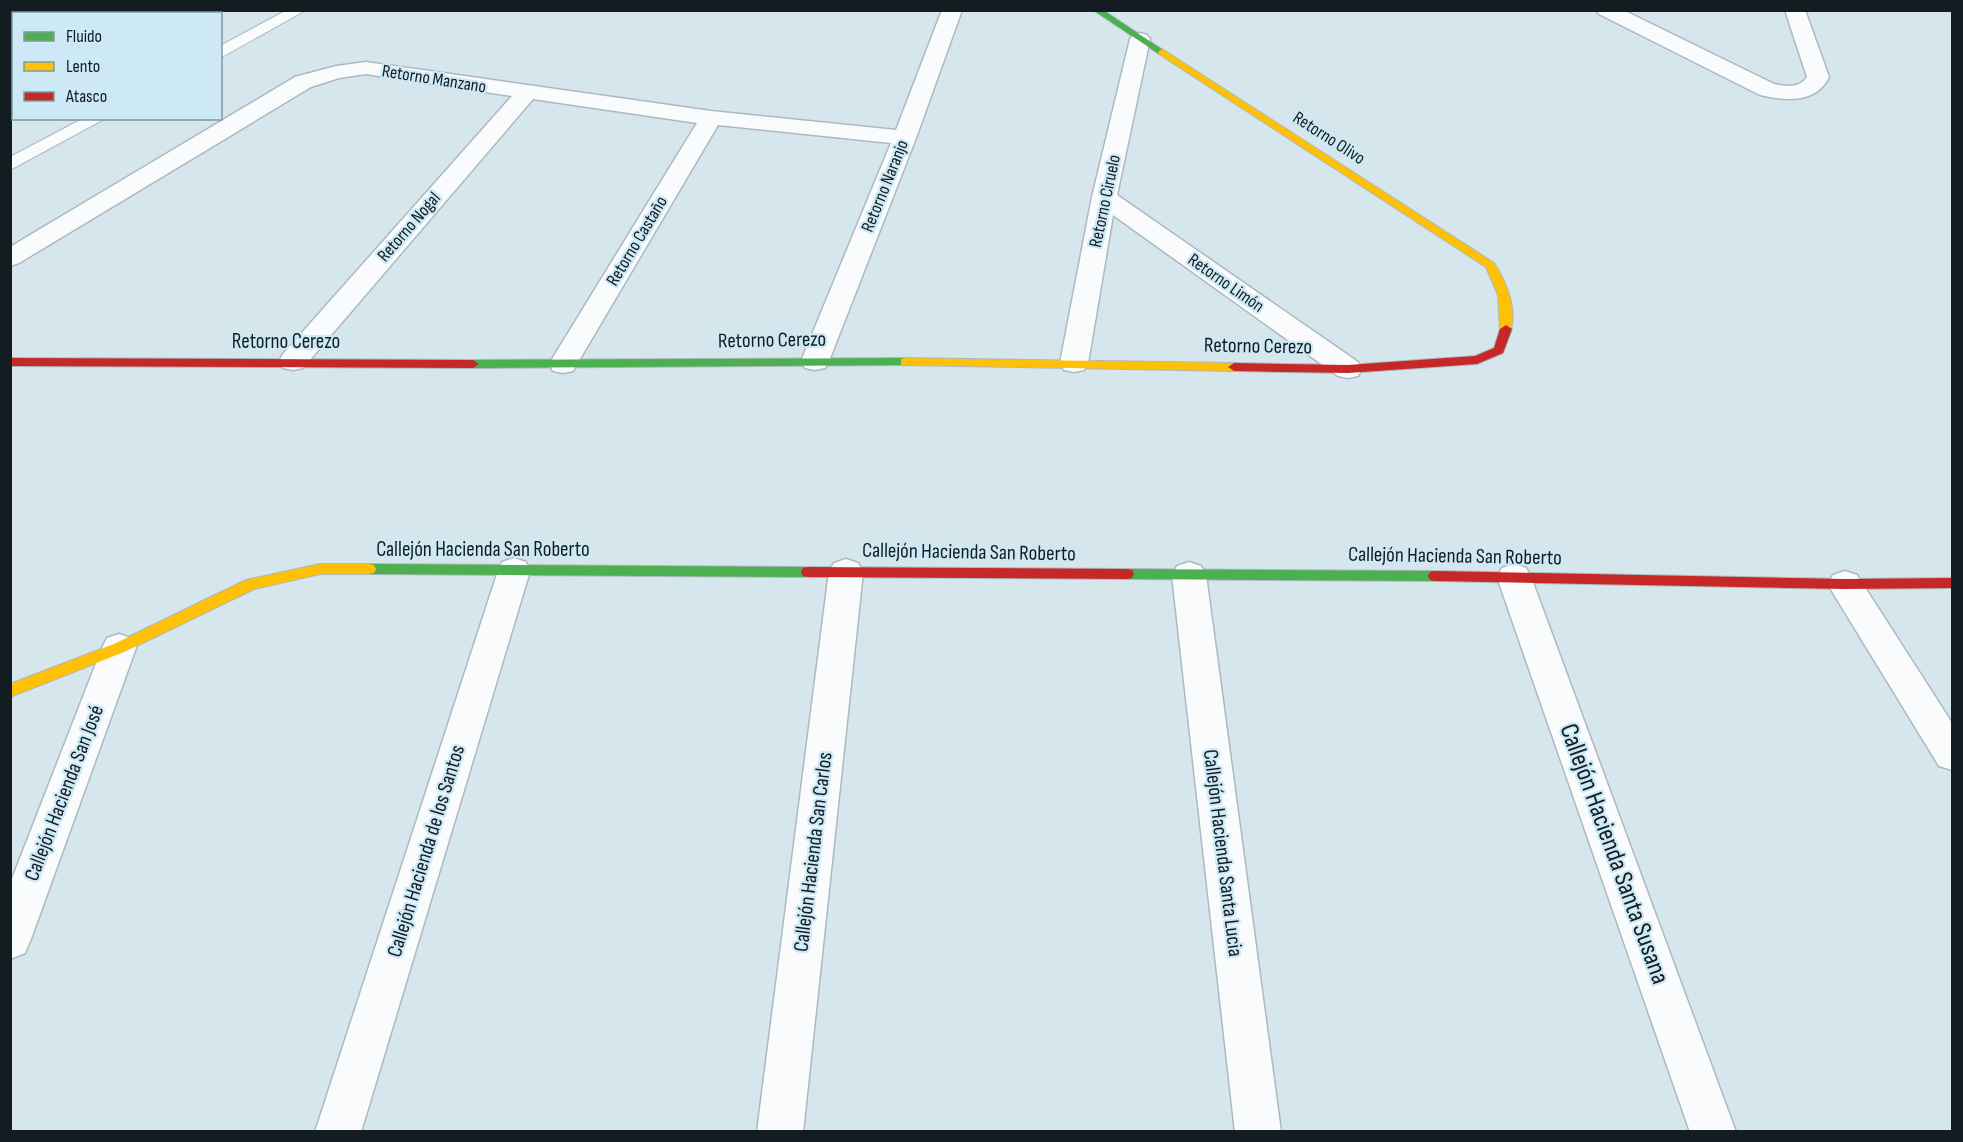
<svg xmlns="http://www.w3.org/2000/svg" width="1963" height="1142" viewBox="0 0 1963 1142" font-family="'Sofia Sans Condensed',sans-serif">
<rect width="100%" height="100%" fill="#d6e6ed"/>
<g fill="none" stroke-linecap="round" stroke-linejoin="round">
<defs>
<g id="lane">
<polygon points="287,10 306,10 220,58 220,46"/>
<polygon points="84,118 106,118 10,170 10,157"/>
</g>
<g id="street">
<polygon points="942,10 962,10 916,138 829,361 825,368 815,370 805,368 801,361 891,143 718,125 577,364 573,371 563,373 553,371 549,364 697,123 533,99 303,368 293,370 283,368 279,361 283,354 512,96 366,74 339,78 311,87 19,263 10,266 10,247 295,77 336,66 366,62 711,111 896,130"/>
<path d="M 1596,10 L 1623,10 L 1774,84 C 1786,86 1799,89 1807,77 L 1785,10 L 1805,10 L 1829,77 C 1816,104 1785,101 1760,95 L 1599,14 Z"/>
<polygon points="1140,33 1147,35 1150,39 1117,195 1358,362 1362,369 1358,376 1348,378 1338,376 1113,215 1088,363 1084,370 1074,372 1064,370 1060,363 1092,197 1130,39 1133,35"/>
<polygon points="514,558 526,562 530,571 361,1132 315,1132 498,571 502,562"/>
<polygon points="846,559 858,563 863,572 803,1132 757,1132 829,572 834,563"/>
<polygon points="1189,562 1201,566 1206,575 1281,1132 1235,1132 1172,575 1177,566"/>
<polygon points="1514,564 1526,568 1531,577 1736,1132 1690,1132 1497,577 1502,568"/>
<polygon points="1845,571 1857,575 1952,723 1952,770 1939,766 1833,593 1828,584 1833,575"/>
<polygon points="119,634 131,638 136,648 31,939 25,953 10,959 10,884 102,648 107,638"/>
</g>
<g id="fast">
<polygon points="1093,10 1103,10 1166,52 1159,54"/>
<polygon points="905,358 909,359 909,365 473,368 467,364 473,360"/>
<polygon points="369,564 808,567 813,568 815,572 813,576 808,577 369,574 364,573 362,569 364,565"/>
<polygon points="1127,569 1435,571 1440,572 1442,576 1440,580 1435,581 1127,579 1122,578 1120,574 1122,570"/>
</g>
<g id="slow">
<path d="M 1162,49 L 1494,263 C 1506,281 1518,310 1510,332 L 1506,333 L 1500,329 L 1498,295 L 1486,267 L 1159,54 L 1158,52 Z"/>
<polygon points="905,358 1234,363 1240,367 1234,371 901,365 901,359"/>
<polygon points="320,564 369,564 374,565 376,569 374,573 369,574 320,574 254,589 124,652 10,697 10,684 114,644 246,580"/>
</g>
<g id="jam">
<polygon points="1506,325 1512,329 1503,353 1477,364 1348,373 1234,371 1228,367 1234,363 1348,365 1475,356 1494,348 1500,329"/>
<polygon points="10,358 473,360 479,364 473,368 10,366"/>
<polygon points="808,567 1127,569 1132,570 1134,574 1132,578 1127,579 808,577 803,576 801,572 803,568"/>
<polygon points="1435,571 1845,579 1952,578 1952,588 1845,589 1435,581 1430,580 1428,576 1430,572"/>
</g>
</defs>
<use href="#lane" stroke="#adb9bf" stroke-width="2"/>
<use href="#street" stroke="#adb9bf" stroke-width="3"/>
<use href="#fast" stroke="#adb9bf" stroke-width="2"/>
<use href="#slow" stroke="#adb9bf" stroke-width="2"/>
<use href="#jam" stroke="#adb9bf" stroke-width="2"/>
<use href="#lane" fill="#f9fbfc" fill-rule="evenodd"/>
<use href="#street" fill="#f9fbfc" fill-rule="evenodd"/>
<use href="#fast" fill="#4caf50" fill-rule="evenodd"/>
<use href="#slow" fill="#ffc107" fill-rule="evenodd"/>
<use href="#jam" fill="#c62828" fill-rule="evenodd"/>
</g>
<g text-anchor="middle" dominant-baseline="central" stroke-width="4.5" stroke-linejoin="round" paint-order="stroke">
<g font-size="18" fill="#121c21" stroke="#cde9f6">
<text transform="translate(434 79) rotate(9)">Retorno Manzano</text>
<text transform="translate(1329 138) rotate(33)">Retorno Olivo</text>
<text transform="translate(885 186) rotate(-68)">Retorno Naranjo</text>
<text transform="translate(1105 201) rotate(-78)">Retorno Ciruelo</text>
<text transform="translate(409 227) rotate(-49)">Retorno Nogal</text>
<text transform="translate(637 241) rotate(-59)">Retorno Castaño</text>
<text transform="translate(1226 283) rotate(35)">Retorno Limón</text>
</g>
<g font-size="21" fill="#121c21" stroke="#cde9f6">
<text transform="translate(772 340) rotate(-1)">Retorno Cerezo</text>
<text x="286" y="341">Retorno Cerezo</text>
<text transform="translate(1258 346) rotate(1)">Retorno Cerezo</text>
<text x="483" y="549">Callejón Hacienda San Roberto</text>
<text transform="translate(969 552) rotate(1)">Callejón Hacienda San Roberto</text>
<text transform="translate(1455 556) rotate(1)">Callejón Hacienda San Roberto</text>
<text transform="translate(64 793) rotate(-69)">Callejón Hacienda San José</text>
<text transform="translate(426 851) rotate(-73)">Callejón Hacienda de los Santos</text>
<text transform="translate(813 852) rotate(-83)">Callejón Hacienda San Carlos</text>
<text transform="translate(1223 853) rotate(83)">Callejón Hacienda Santa Lucia</text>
</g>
<g font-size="26" fill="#121c21" stroke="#cde9f6">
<text transform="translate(1614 854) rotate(70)">Callejón Hacienda Santa Susana</text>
</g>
</g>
<rect width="1963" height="1142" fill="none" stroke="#121c21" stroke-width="24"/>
<rect x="12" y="12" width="210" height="108" fill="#cde9f6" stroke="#8297a1" stroke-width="1.5"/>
<rect x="24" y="32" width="30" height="9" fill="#4caf50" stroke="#8297a1" stroke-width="1.5"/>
<text x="66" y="42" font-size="18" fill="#121c21">Fluido</text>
<rect x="24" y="62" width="30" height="9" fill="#ffc107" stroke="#8297a1" stroke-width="1.5"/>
<text x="66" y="72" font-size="18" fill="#121c21">Lento</text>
<rect x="24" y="92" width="30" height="9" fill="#c62828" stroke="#8297a1" stroke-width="1.5"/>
<text x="66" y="102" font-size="18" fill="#121c21">Atasco</text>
</svg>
